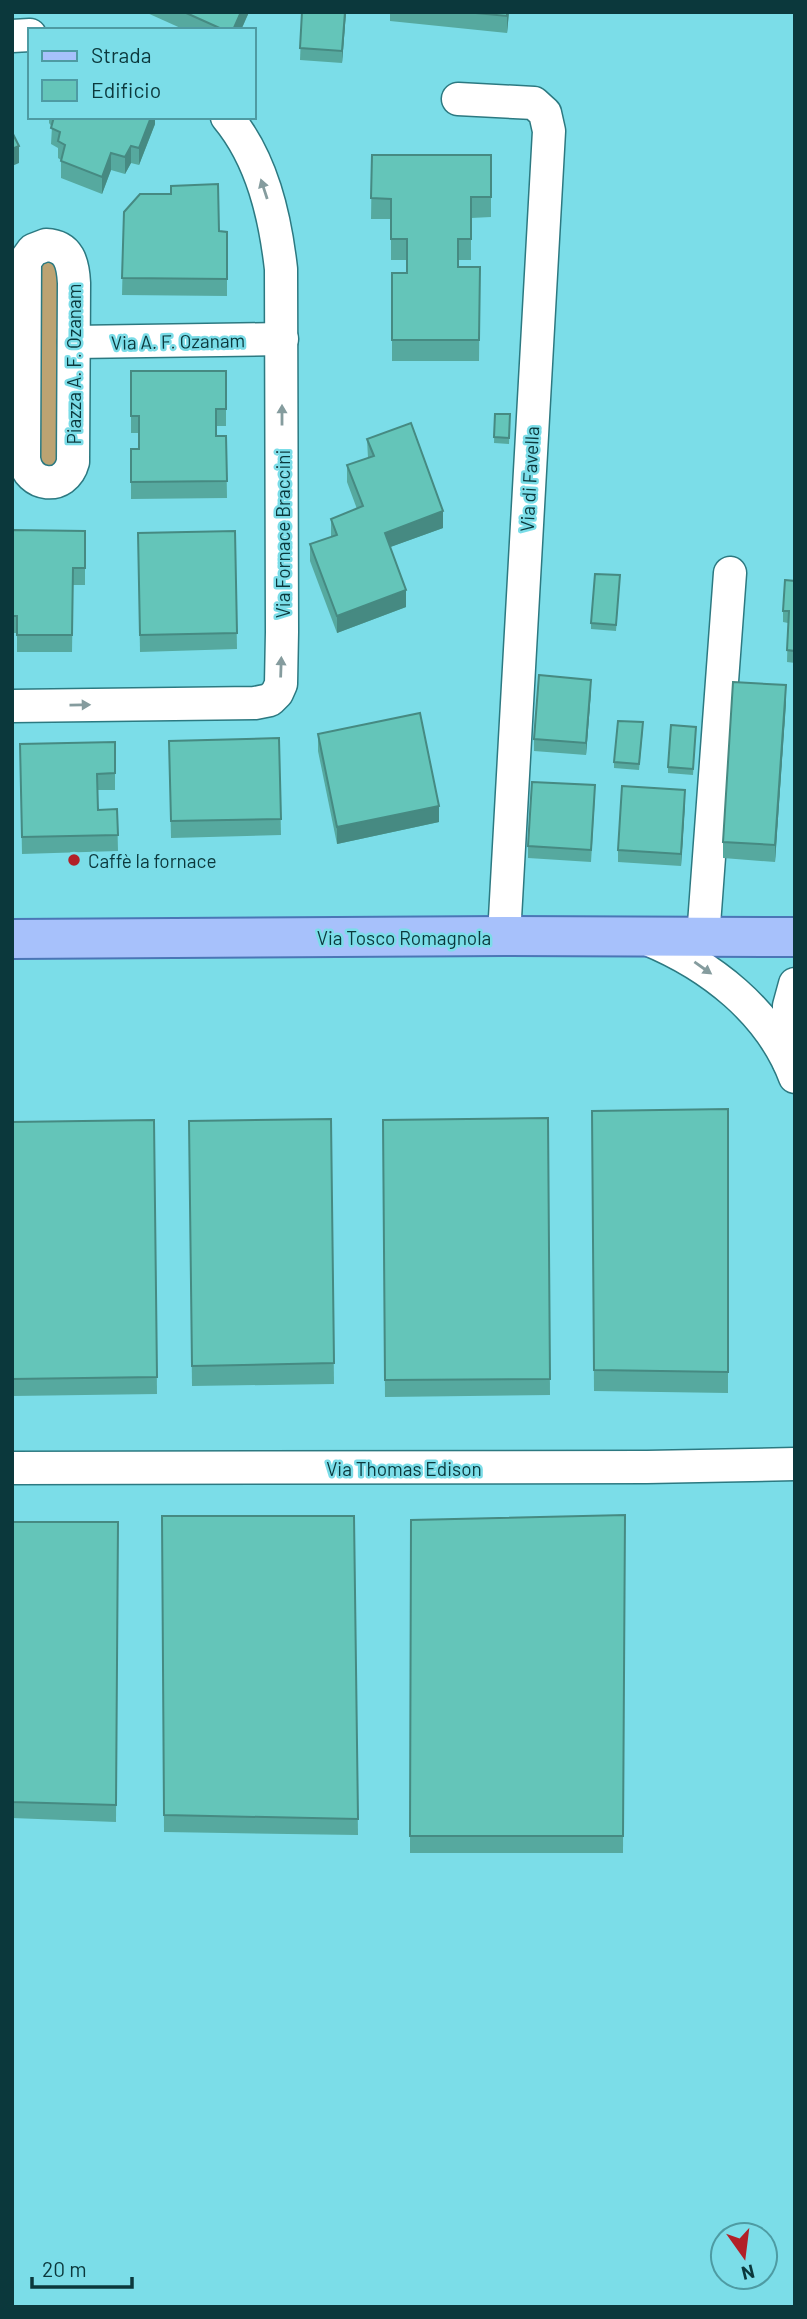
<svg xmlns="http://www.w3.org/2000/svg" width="807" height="2319" viewBox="0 0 807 2319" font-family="Barlow,sans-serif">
<rect width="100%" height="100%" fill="#7bdde8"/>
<polygon fill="#bca372" points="55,260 61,270 60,467 39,467 39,262"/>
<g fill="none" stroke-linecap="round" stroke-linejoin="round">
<defs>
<g id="minor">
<polyline points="12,36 30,35"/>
<polyline points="458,99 534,103 545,113 549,131 504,936"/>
<path d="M 46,245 C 69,246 73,263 74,283 L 73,462 C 65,492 28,487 24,459 L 25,261 L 33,250 Z"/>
<polyline points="74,342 282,339"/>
<path d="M 12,706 L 255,703 L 270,700 L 277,693 L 281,684 L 282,632 L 281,269 C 275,216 262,159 227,117"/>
<polyline points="703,938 730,573"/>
<path d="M 647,939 C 710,965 770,1011 795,1077"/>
<polyline points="789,1062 789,1006 795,984"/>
<polyline points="12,1468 647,1467 795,1464"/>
</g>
<polyline id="major" points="12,939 504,936 795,937"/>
</defs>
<use href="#minor" stroke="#2c7981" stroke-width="35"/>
<use href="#major" stroke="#4b76b6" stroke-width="42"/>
<use href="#minor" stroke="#fff" stroke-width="32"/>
<use href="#major" stroke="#a7c1fb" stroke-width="38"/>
</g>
<g fill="#56a99f">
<polygon points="145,12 249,12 241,30 185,30"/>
<polygon points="302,12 346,12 342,63 300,60"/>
<polygon points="390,12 509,12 507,33 390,21"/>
<polygon points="49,117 155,117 155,124 139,165 131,163 125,174 111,170 102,194 61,178 61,160 58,158 58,148 51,144 52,127 49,123"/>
<polygon points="372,155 491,155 491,217 471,218 471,260 458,260 458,267 480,267 479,361 392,361 392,273 407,273 407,260 391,260 391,219 371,219"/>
<polygon points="124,212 219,231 227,232 227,296 122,295"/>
<polygon points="131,371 226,371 226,426 216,426 216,436 226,436 227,498 131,499 131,449 139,449 139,433 131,433"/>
<polygon points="495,414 510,414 509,444 494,443"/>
<polygon points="367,439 443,528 390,547 406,607 337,633 310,561 310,544 331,537 331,519 357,509 347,482 347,465 368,458"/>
<polygon points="12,530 85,531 85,585 73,585 72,652 17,652 17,633 12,633"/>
<polygon points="235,531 237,649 140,652 138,533"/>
<polygon points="620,575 616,631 591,629 591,623"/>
<polygon points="795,581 795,663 787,662 788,623 783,622 783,611"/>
<polygon points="591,691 586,755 534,751 534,739"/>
<polygon points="786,702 775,862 723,858 723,842"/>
<polygon points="696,727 693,775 668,773 668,767"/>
<polygon points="643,729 639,770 614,768 614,762"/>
<polygon points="318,734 439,822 337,844 318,751"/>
<polygon points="279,738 281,835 171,838 169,741"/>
<polygon points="115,742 115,790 98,790 98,810 117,809 118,851 22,854 20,744"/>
<polygon points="595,797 591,862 528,858 528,846"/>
<polygon points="685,802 681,866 618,862 618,850"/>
<polygon points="728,1109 728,1393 594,1391 592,1111"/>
<polygon points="548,1118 550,1395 385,1397 383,1120"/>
<polygon points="331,1119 334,1384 192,1386 189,1121"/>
<polygon points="154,1120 157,1394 12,1396 12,1122"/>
<polygon points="625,1515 623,1853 410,1853 411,1520"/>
<polygon points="162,1516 354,1516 358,1835 164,1832"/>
<polygon points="12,1522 118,1522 116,1822 12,1818"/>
</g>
<g fill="#468a82">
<polygon points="241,12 249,12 241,30 233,30"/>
<polygon points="345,12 346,12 342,63 342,51"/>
<polygon points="507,12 509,12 507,33"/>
<polygon points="14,110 14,127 12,128 12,111"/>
<polygon points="151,117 155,117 155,124 139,165 139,148"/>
<polygon points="19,146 19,163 12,166 12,149"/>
<polygon points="131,146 131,163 125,174 125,157"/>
<polygon points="111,153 111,170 102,194 102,177"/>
<polygon points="443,511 443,528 385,549 385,533"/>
<polygon points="406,590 406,607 337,633 337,616"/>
<polygon points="591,680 591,691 586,755 586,743"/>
<polygon points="786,685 786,702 775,862 775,845"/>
<polygon points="685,790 685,802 681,866 681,854"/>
<polygon points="439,806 439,822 337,844 337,827"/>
</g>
<g fill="#64c5b9" stroke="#468a82" stroke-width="2">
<polygon points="184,12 241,12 233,30 224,30"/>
<polygon points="302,12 345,12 342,51 300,48"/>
<polygon points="465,12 507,12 507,16"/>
<polygon points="54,117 151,117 139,148 131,146 125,157 111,153 102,177 61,161 65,145 58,141 60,132 51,128"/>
<polygon points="12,132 19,146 12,149"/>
<polygon points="372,155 491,155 491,197 471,197 471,239 458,239 458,267 480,267 479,340 392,340 392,273 407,273 407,239 391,239 391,199 371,198"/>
<polygon points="218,184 219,231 227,232 227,279 122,278 124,212 140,194 171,194 171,186"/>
<polygon points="131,371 226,371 226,409 216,409 216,436 226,436 227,481 131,482 131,449 139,449 139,416 131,416"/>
<polygon points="495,414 510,414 509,438 494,437"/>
<polygon points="411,423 443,511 385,533 406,590 337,616 310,544 337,535 331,519 363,506 347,465 374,456 367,439"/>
<polygon points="12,530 85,531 85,568 73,568 72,635 17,635 17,616 12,616"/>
<polygon points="235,531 237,633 140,635 138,533"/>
<polygon points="595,574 620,575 616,625 591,623"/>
<polygon points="785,580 795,581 795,651 787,650 789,611 783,611"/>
<polygon points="539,675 591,680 586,743 534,739"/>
<polygon points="733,682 786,685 775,845 723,842"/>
<polygon points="420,713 439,806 337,827 318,734"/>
<polygon points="618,721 643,722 639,764 614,762"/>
<polygon points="671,725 696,727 693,769 668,767"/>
<polygon points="279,738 281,819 171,821 169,741"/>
<polygon points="115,742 115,773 97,774 98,810 117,809 118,835 22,837 20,744"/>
<polygon points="532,782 595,785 591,850 528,846"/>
<polygon points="622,786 685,790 681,854 618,850"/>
<polygon points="728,1109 728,1372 594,1370 592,1111"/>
<polygon points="548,1118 550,1379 385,1380 383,1120"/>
<polygon points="331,1119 334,1363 192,1366 189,1121"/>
<polygon points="154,1120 157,1377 12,1379 12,1122"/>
<polygon points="625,1515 623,1836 410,1836 411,1520"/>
<polygon points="162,1516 354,1516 358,1819 164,1815"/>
<polygon points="12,1522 118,1522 116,1805 12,1802"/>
</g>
<defs><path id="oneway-solid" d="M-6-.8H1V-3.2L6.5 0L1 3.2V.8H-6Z" transform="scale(1.75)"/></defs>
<g fill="#859c9e">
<use href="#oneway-solid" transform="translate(264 189) rotate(-108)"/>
<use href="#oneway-solid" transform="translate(282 415) rotate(-90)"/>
<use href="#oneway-solid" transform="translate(281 667) rotate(-88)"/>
<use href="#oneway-solid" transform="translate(80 705) rotate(-1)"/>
<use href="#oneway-solid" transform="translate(703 968) rotate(35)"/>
</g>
<circle fill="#b22027" stroke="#7bdde8" stroke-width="2.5" cx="74" cy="860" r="7"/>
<g text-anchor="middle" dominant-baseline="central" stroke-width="5" stroke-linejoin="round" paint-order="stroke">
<g font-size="19" fill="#0b383c" stroke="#7bdde8">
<text transform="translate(178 341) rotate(-1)">Via A. F. Ozanam</text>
<text transform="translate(73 364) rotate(-90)">Piazza A. F. Ozanam</text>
<text transform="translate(529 479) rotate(-87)">Via di Favella</text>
<text transform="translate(282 534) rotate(-90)">Via Fornace Braccini</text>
<text x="404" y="937">Via Tosco Romagnola</text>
<text x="404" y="1468">Via Thomas Edison</text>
</g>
<g font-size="19" fill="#0b383c" stroke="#7bdde8" text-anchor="start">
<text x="88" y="860">Caffè la fornace</text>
</g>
</g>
<rect width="807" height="2319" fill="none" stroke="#0b383c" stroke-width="28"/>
<rect x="28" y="28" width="228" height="91" fill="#7bdde8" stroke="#4e9ba3" stroke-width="2"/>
<rect x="42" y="51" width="35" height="10" fill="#a7c1fb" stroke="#4e9ba3" stroke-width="2"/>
<text x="91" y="63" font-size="21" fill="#0b383c">Strada</text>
<rect x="42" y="80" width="35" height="21" fill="#64c5b9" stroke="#4e9ba3" stroke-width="2"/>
<text x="91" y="98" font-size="21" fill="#0b383c">Edificio</text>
<g transform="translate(744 2256) rotate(166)"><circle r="33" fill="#7bdde8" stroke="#4e9ba3" stroke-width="2"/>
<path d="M0-5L12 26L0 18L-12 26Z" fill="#b22027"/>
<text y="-10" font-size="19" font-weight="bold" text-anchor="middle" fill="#0b383c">N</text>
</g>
<path d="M32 2277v10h100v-10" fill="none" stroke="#0b383c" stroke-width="3.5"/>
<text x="42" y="2277" font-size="21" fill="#0b383c" stroke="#7bdde8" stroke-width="5" paint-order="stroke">20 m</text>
</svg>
